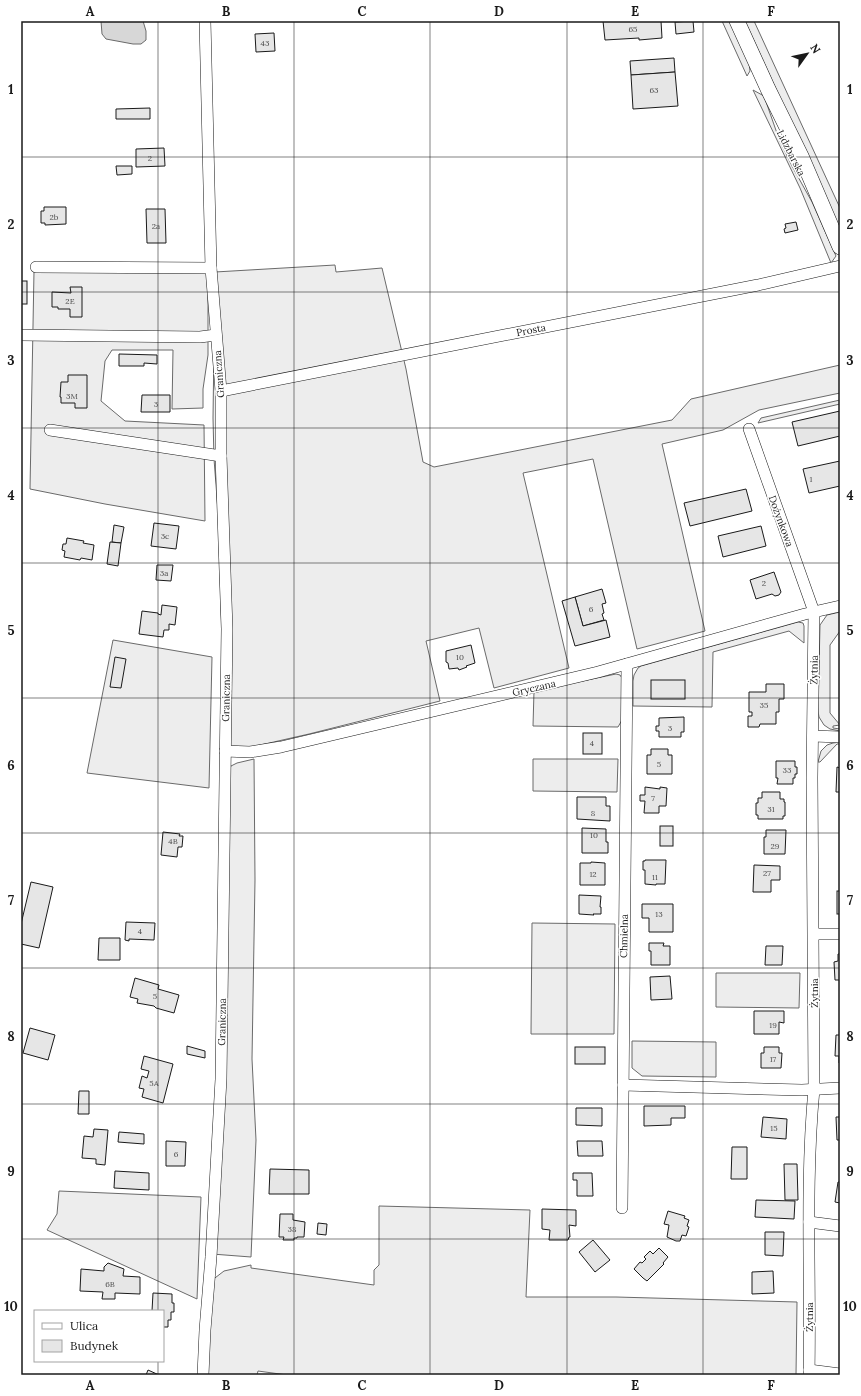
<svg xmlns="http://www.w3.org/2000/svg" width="861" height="1396" viewBox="0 0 861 1396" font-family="Lora,serif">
<rect width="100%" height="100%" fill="#fff"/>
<g fill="#ededed" stroke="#6a6a6a">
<polygon points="722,21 730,21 749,63 750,71 747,76"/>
<polygon points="745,21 754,21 840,208 840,230"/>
<polygon points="753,90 764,96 779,139 792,166 812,202 836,256 831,263 800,188"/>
<polygon points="335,265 336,272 382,268 406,369 423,462 434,467 672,420 691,399 840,365 840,393 759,410 723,430 662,444 705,631 637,649 593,459 523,473 569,668 494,688 479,628 426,641 440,701 309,734 234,751 228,749 224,698 218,511 214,459 213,418 215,272"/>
<polygon points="34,271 206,273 208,277 208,355 203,389 203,408 172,409 173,350 112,350 105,361 101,401 125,421 204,425 205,521 105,504 30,489"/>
<polygon points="840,400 840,404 758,423 761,418"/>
<polygon points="840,612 840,631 830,645 830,713 840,725 833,726 833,728 840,729 840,731 830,729 824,725 819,717 818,711 820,625 827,615"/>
<polygon points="798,622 803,623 804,626 804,643 789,631 713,652 712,707 633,706 633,681 634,675 638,668 641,666"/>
<polygon points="113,640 212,657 209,788 87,773"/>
<polygon points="616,674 620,675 623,680 622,720 618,727 533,726 534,691"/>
<polygon points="840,742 840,744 837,744 820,762 818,762 821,751 827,745 833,743"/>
<polygon points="254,759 255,880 252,1059 256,1140 251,1257 212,1254 226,775 231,766 237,763"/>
<polygon points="533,759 618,759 617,792 533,791"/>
<polygon points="532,923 615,924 614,1034 531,1034"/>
<polygon points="716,973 800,973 799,1008 716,1007"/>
<polygon points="632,1041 716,1042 716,1077 642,1076 632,1068"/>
<polygon points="59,1191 201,1197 197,1299 47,1230 57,1214"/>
<polygon points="379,1206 530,1210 526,1297 616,1297 797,1302 796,1375 287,1375 258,1371 257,1375 203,1375 211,1281 224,1271 251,1265 251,1268 374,1285 374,1270 379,1265"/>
</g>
<polygon fill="#d7d7d7" stroke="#6a6a6a" points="101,21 143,21 146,31 146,40 141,44 133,44 106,39 102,34"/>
<g fill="#e6e6e6" stroke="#1a1a1a">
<polygon points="603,21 661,21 662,38 639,40 639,38 605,40"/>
<polygon points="693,21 694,32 676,34 675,22"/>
<polygon points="274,33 275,51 256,52 255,34"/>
<polygon points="674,58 675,72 631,75 630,61"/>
<polygon points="675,72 678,106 633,109 631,75"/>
<polygon points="150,108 150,119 116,119 116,109"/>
<polygon points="164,148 165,166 136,167 136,149"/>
<polygon points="116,166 132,166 132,174 117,175"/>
<polygon points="44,207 66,207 66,224 45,225 45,223 41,223 41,211 44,211"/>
<polygon points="146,209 165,209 166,243 147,243"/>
<polygon points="796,222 798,230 785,233 784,229 786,228 785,224"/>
<rect x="21" y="281" width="6" height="23"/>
<polygon points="70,287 82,287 82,317 70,317 70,309 58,309 58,307 52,307 52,292 71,293"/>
<polygon points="119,354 157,355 157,364 144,363 144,366 119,366"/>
<polygon points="68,375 87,375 87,408 75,408 75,403 61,403 61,397 60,397 61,382 68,382"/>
<polygon points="142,395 170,395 170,412 141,412"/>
<polygon points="840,411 840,436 798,446 792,422"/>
<polygon points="840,461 840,486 809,493 803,469"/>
<polygon points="746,489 752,511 690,526 684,503"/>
<polygon points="154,523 179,526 176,549 151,546"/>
<polygon points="114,525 124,527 121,543 112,542"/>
<polygon points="761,526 766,546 723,557 718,536"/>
<polygon points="67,538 84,541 83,543 94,545 92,560 81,558 80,560 64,557 65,551 62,550 63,544 66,544"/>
<polygon points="110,542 121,543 118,566 107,564"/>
<polygon points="157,565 173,565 171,581 156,580"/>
<polygon points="774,572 781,592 779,595 775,596 772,594 756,599 750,580"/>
<polygon points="602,589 606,603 602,604 604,613 602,614 604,620 583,626 575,597"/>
<polygon points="575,597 583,626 606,620 610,637 575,646 562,601"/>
<polygon points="162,605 177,607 175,625 169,624 169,630 164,630 163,637 139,634 142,611 158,613 158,614 161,615"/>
<polygon points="471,645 475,663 466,666 467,667 459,670 458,668 449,669 448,663 446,662 446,651"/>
<polygon points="115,657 126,659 121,688 110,687"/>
<rect x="651" y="680" width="34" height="19"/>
<polygon points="766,684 784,684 784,699 779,699 779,712 776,712 776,724 760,724 759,727 748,727 748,716 752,716 752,712 749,712 749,692 766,692"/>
<polygon points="684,717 684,732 681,732 681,737 659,737 659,731 656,731 656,726 659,726 659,718"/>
<rect x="583" y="733" width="19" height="21"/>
<polygon points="651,749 668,749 668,755 672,755 672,774 647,774 647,755 651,755"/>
<polygon points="776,761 795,761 795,767 797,767 797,774 795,774 795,778 793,778 793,784 777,784 778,778 776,778"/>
<polygon points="837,767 840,768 840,792 836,792"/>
<polygon points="645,787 660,789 660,787 667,788 666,806 659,806 659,813 644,813 645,801 640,801 640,795 645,795"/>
<polygon points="762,792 780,792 780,799 784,799 784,802 785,802 785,816 783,816 783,819 758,819 758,815 756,815 756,803 758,803 758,798 762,798"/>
<polygon points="577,797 606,797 606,806 610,806 610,821 577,819"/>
<rect x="660" y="826" width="13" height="20"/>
<polygon points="582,828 606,829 606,842 608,842 608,853 582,853"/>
<polygon points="766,830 786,830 785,854 764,854 764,837 766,837"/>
<polygon points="163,832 180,834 179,836 183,836 182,847 178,847 177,857 161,855"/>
<polygon points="645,860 666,860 665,884 656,884 656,885 645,884 645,870 643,870 643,861 645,861"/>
<polygon points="591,862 605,863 605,885 580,885 580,863 591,863"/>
<polygon points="754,865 780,866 780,880 771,880 771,892 753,892"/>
<polygon points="31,882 53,887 39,948 21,944 21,924"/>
<rect x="837" y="891" width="3" height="23"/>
<polygon points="579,895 601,896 600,907 601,907 601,914 593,914 594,915 579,914"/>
<polygon points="642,904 673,904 673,932 649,932 649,918 642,918"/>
<polygon points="126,922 155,923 154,940 129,939 129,941 125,940"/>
<polygon points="99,938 120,938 120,960 98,960"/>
<polygon points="649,943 664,943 663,946 670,946 670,965 651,965 651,951 649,951"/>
<polygon points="766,946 783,946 782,965 765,965"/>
<polygon points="838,954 840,954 840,980 835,980 834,962 838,961"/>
<polygon points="670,976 672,999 651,1000 650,977"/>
<polygon points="135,978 159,985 158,989 179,995 174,1013 156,1008 154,1006 137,1003 138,999 130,997"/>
<polygon points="754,1011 784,1011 784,1023 779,1022 779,1034 754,1034"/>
<polygon points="30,1028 55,1035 48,1060 23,1053"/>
<polygon points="836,1035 840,1035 840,1063 839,1063 839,1056 835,1056"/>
<polygon points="187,1046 205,1051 205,1058 187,1054"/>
<rect x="575" y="1047" width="30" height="17"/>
<polygon points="764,1047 779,1047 779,1053 782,1053 781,1068 761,1068 761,1053 764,1053"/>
<polygon points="144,1056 173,1064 163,1103 142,1097 144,1089 139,1088 142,1076 147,1078 149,1071 141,1069"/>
<polygon points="79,1091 89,1091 89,1114 78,1114"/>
<polygon points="644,1106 685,1106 685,1118 671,1118 671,1125 644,1126"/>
<polygon points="576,1108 602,1108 602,1126 576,1125"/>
<polygon points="763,1117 787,1119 786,1139 761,1137"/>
<polygon points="836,1117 840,1117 840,1140 837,1140"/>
<polygon points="94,1129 108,1130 105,1165 96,1164 96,1159 82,1158 84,1136 93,1137"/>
<polygon points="119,1132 144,1134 144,1144 118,1142"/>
<polygon points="166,1141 186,1142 185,1166 166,1166"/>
<polygon points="577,1141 602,1141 603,1156 578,1156"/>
<polygon points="732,1147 747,1147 747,1179 731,1179"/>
<polygon points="784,1164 797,1164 798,1200 785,1200"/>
<polygon points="270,1169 309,1170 309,1194 269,1194"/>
<polygon points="115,1171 149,1173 149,1190 114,1188"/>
<polygon points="573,1173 592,1173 593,1196 577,1196 577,1180 573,1180"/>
<polygon points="838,1182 840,1182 840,1203 835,1202"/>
<polygon points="756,1200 795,1201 794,1219 755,1217"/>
<polygon points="542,1209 576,1210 576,1226 569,1225 570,1237 569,1237 568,1240 549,1240 550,1230 542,1229"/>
<polygon points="668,1211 685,1216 684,1218 689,1220 687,1226 689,1227 686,1236 682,1235 680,1241 676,1241 667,1237 669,1225 664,1224"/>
<polygon points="280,1214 293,1214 293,1220 305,1222 304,1237 297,1237 297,1238 294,1238 294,1240 283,1240 284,1237 279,1237"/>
<polygon points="318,1223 327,1224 326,1235 317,1234"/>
<polygon points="765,1232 784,1232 783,1256 765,1255"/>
<polygon points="593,1240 610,1260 595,1272 579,1252"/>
<polygon points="659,1248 668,1257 663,1263 664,1264 647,1281 643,1278 634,1269 640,1262 642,1263 646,1259 644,1257 650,1251 653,1254"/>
<polygon points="108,1263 124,1269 123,1276 140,1277 140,1294 115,1293 115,1299 102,1299 103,1292 80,1291 81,1269 104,1271 104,1267"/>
<polygon points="773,1271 774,1293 752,1294 752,1272"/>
<polygon points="153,1293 172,1294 172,1303 174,1303 174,1312 171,1312 171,1320 168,1320 168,1327 163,1327 163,1311 152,1311"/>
<polygon points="148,1370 159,1375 146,1375"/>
</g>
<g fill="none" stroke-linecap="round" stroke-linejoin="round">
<defs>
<g id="street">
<polyline points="36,267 211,268"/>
<polyline points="21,335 200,337 216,335"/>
<polyline points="221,391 758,285 840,266"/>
<path d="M 749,429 L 814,612 L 812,778 L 814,1089 C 805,1184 811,1280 809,1375"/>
<polyline points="50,430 221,456"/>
<polyline points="813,736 840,737"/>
<polyline points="225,751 250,752 281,747 598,672 805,614 840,606"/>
<polyline points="814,934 840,934"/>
<polyline points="623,1085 802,1090 840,1088"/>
<polyline points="622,1208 627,664"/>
<polyline points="809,1222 840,1226"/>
<polyline points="809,1370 840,1374"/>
<polyline points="203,1375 205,1330 211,1257 221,1079 227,629 221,456 221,391 211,268 205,21"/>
</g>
<polyline id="secondary" points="737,21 768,89 801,156 840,247"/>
</defs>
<use href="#street" stroke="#1a1a1a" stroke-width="12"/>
<use href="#secondary" stroke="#1a1a1a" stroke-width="16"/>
<use href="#street" stroke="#fff" stroke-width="11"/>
<use href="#secondary" stroke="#fff" stroke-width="15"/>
</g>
<path fill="none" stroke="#1a1a1a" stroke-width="1" stroke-opacity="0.55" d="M 158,21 L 158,1311M 294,21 L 294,1375M 430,21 L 430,1375M 567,21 L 567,1375M 703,21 L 703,1375M 21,157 L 840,157M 21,292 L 840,292M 21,428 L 840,428M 21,563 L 840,563M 21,698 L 840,698M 21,833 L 840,833M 21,968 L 840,968M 21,1104 L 840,1104M 21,1239 L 840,1239M 158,1361 L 158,1375"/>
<g text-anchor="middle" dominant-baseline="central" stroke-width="3" stroke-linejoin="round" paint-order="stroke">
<g font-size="8" fill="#4d4d4d">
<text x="633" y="29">65</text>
<text x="265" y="43">43</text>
<text x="654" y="90">63</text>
<text x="150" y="158">2</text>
<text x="54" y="217">2b</text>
<text x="156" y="226">2a</text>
<text x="70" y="301">2E</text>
<text x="72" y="396">3M</text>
<text x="156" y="404">3</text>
<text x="811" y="479">1</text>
<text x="165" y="536">3c</text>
<text x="164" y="573">3a</text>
<text x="764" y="583">2</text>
<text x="591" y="609">6</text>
<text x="460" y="657">10</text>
<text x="764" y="705">35</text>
<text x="670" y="728">3</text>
<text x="592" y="743">4</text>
<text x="659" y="764">5</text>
<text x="787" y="770">33</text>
<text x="653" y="798">7</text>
<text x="771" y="809">31</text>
<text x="593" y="813">8</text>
<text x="594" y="835">10</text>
<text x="173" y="841">4B</text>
<text x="775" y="846">29</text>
<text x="767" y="873">27</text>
<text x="593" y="874">12</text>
<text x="655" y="877">11</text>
<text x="659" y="914">13</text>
<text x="140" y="931">4</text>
<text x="155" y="996">5</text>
<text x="773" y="1025">19</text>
<text x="773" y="1059">17</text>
<text x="154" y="1083">5A</text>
<text x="774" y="1128">15</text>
<text x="176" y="1154">6</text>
<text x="292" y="1229">38</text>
<text x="110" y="1284">6B</text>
</g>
<g font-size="10" fill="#1a1a1a" stroke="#fff">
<text transform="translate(791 153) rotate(63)">Lidzbarska</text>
<text transform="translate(531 330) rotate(-11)">Prosta</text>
<text transform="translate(219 374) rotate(-94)">Graniczna</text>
<text transform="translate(781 521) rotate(70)">Dożynkowa</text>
<text transform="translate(814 670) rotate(-89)">Żytnia</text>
<text transform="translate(534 688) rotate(-13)">Gryczana</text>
<text transform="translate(226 698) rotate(-89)">Graniczna</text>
<text transform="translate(624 936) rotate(-89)">Chmielna</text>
<text transform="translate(814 993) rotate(-90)">Żytnia</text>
<text transform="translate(222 1022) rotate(-89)">Graniczna</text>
<text transform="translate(809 1317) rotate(-90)">Żytnia</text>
</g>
</g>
<rect width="861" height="1396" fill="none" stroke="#ffffff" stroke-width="44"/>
<rect x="34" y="1310" width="130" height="52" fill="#ffffff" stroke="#a3a3a3"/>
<rect x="42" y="1323" width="20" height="6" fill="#ffffff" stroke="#a3a3a3"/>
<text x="70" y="1330" font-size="12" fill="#1a1a1a">Ulica</text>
<rect x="42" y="1340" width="20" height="12" fill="#e6e6e6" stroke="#a3a3a3"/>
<text x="70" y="1350" font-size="12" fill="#1a1a1a">Budynek</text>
<g transform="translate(807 54) rotate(57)" stroke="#ffffff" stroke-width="3" paint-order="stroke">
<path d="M0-3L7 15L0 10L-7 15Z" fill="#1a1a1a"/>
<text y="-6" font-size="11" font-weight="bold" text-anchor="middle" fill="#1a1a1a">N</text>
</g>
<rect x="22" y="22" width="817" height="1352" fill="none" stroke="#1a1a1a" stroke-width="1.5"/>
<g font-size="13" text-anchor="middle" font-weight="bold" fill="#1a1a1a">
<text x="90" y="16">A</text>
<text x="226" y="16">B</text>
<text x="362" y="16">C</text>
<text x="499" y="16">D</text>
<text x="635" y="16">E</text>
<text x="771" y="16">F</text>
<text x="11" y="94">1</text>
<text x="850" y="94">1</text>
<text x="11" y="229">2</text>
<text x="850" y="229">2</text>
<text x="11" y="365">3</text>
<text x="850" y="365">3</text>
<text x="11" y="500">4</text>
<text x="850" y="500">4</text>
<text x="11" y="635">5</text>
<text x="850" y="635">5</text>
<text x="11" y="770">6</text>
<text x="850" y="770">6</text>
<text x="11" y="905">7</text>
<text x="850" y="905">7</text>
<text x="11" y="1041">8</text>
<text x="850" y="1041">8</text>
<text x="11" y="1176">9</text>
<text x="850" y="1176">9</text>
<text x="11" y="1311">10</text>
<text x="850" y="1311">10</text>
<text x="90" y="1390">A</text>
<text x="226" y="1390">B</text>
<text x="362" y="1390">C</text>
<text x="499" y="1390">D</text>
<text x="635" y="1390">E</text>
<text x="771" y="1390">F</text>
</g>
</svg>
